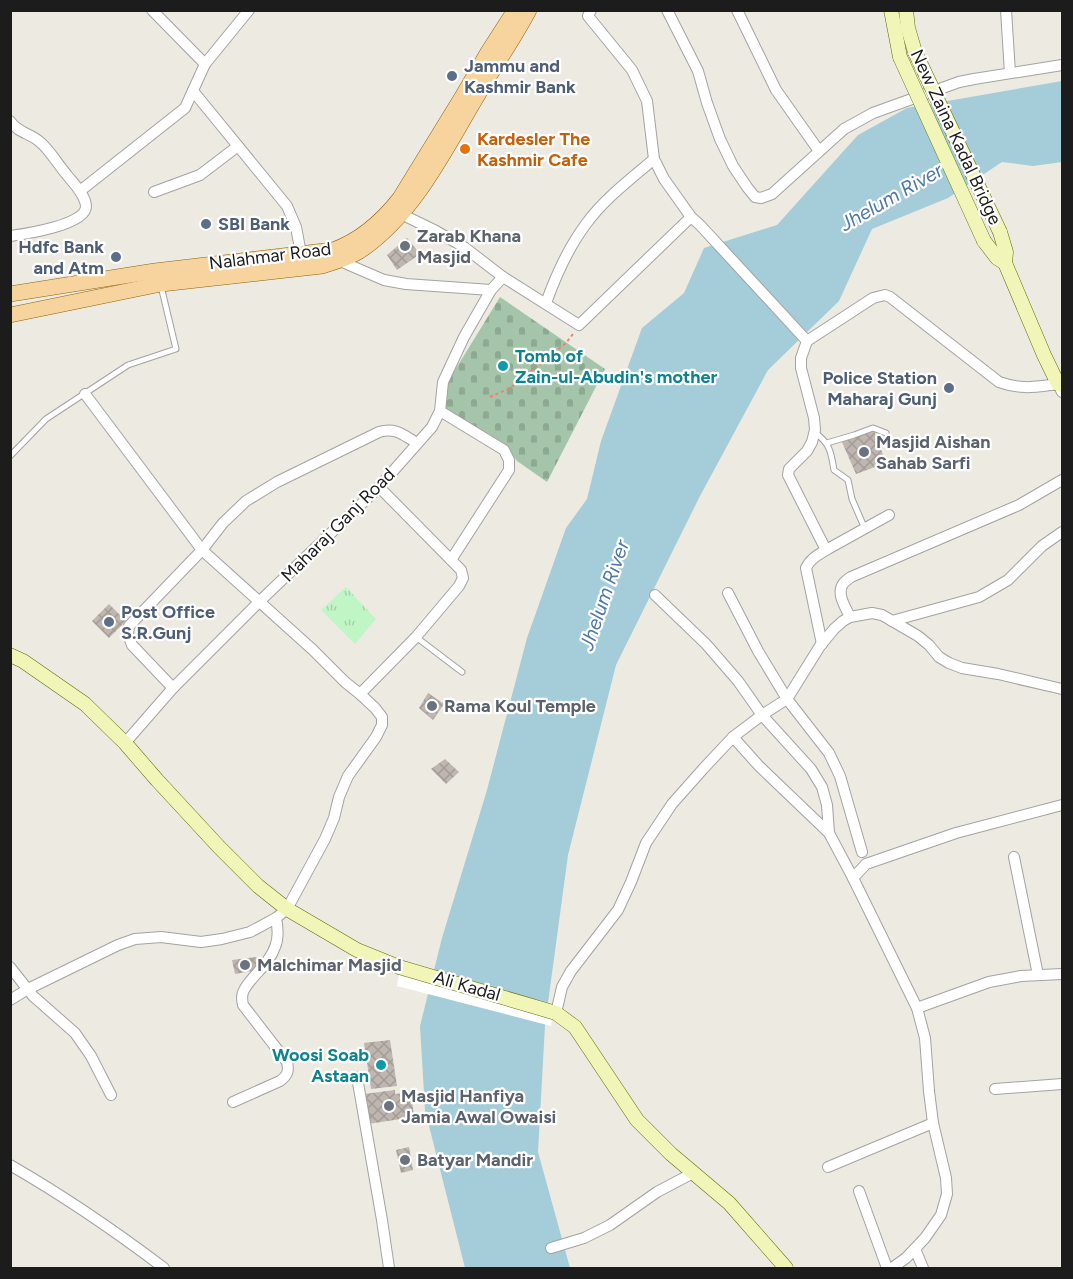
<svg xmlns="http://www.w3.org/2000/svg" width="1073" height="1279" viewBox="0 0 1073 1279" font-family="Figtree,sans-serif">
<defs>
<pattern id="cemetery-stones" width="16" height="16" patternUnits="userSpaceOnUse" patternTransform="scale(1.5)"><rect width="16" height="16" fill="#a5c5aa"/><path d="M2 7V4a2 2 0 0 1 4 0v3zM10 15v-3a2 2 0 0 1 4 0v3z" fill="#8da992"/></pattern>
<pattern id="park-tufts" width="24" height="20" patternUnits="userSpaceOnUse" patternTransform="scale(1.5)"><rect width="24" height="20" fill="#c0f6c6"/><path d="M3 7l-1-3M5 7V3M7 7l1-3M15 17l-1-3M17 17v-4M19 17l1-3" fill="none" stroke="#a4d2aa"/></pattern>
<pattern id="building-cross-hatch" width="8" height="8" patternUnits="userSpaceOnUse" patternTransform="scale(1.5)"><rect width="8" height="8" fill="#beb6af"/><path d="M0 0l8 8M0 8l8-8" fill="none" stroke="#a39c96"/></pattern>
</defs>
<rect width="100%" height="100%" fill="#edeae2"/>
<polygon fill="url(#cemetery-stones)" points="500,297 605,369 547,482 517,461 507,448 442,408 447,383"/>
<polygon fill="url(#park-tufts)" points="346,587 376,619 355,644 321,610"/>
<polygon fill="#a4ccd9" points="1062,81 1062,162 1033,166 1002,162 948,198 872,229 839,301 768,370 700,496 616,665 568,855 545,1025 538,1152 570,1268 465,1268 425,1110 420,1026 442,938 487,790 527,638 566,528 587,499 601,441 642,328 684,293 704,248 777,225 858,135 907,108"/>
<polygon fill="#fff" points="401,964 554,1004 551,1026 397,986"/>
<g fill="url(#building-cross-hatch)">
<polygon points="407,238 420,254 397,270 387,255"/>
<polygon points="874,430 886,463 856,474 842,442"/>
<polygon points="109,604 126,621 109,638 92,621"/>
<polygon points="428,693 444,704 433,720 419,708"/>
<polygon points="445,759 459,772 446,784 431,769"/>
<polygon points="257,957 258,970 235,974 232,960"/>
<polygon points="390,1040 397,1086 371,1089 364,1043"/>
<polygon points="395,1090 395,1094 411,1092 414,1117 368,1124 364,1094"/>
<polygon points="409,1147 413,1170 401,1173 396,1150"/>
</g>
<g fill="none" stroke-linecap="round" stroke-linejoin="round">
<defs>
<g id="lane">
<path d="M 814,432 C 830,443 831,452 834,470 L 848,480 L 852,499 L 865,529"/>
<polyline points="827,443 854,435 873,428 886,433"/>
<polyline points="10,456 46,419 128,365 176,349 161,286"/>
<polyline points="416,637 462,672"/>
</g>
<g id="street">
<polyline points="152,10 205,64"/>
<polyline points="591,10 588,16 632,70 647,101 654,159 664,179 691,217 700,225 807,341"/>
<polyline points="667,10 698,71 707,103 720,139 733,166 747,187 755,197 761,198 772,194 844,129 873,113 959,82 974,79 1062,65"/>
<polyline points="737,10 776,90 819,151"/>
<polyline points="1006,10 1010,73"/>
<polyline points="193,91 287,206 296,227 302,259"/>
<path d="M 10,121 C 18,133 30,133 40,142 C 49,149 59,166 67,175 C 73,183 86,195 86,207 C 85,225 25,234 10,236"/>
<polyline points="80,191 185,108 205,64 249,10"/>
<polyline points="154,192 200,175 238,146"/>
<polyline points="397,212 436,231 464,247 503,277 579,325 691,217"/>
<polyline points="340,261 384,280 406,284 491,290"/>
<path d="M 546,303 C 556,275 568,248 586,224 C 604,199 631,179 654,159"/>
<polyline points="85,394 202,550 313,650 345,682 360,694 416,637 459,586 463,578 461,570 379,487"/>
<polyline points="440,411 504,450 509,460 509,470 451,560"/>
<polyline points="826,550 889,515"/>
<polyline points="728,593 758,651 787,699 829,753 840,776 862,852"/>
<polyline points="655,595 706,644 738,681 762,715 811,769 822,787 827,805 829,833"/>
<path d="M 850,617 C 846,608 836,594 843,584 C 845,581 848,579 851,577 L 1019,505 L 1062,480"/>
<polyline points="892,621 979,597 1008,580 1042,546 1062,532"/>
<path d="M 822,644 L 806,568 C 810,559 818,555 826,550 L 788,475 L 789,469 L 807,451 L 812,442 L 815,430 L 814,418 L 801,368 L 801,358 L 807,341 L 873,298 L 885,295 L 890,297 L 999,382 C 1022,390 1034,387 1058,384 L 1062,392"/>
<path d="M 173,688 L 132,645 L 128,634 L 129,626 L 202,550 L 223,523 L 246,501 L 277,482 L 379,432 C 396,427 403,435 417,443"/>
<polyline points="733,737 759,766 829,833 853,878 917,1008 925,1038 929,1091 933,1123 946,1178 947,1194 941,1215 925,1238 906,1258 892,1268"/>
<polyline points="125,743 173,688 260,601 379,487 432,427 440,411 443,382 464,337 491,290 503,277"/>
<polyline points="1014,857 1038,975"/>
<polyline points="853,878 866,864 956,833 1062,805"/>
<polyline points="10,967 33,996 75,1033 91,1056 111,1095"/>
<polyline points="10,1000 28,989 118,945 135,939 161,937 201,942 222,939 250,932 276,918 287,909 325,839 334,818 339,797 348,776 376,737 382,725 382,717 375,708 360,694"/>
<polyline points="917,1008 989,982 1021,976 1062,974"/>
<polyline points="556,1013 562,987 571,971 618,910 631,882 646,843 672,804 703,769 733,737 762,715 787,699 820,646 834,629 843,621 850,617 872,613 882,615 918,636 929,645 939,657 949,663 962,668 998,674 1062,689"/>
<polyline points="357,1077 382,1220 389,1268"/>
<polyline points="995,1089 1062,1084"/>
<path d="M 233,1102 L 280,1081 C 288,1075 289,1071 287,1062 L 243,1005 C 242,1000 241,995 244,990 C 252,975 269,965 275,947 C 279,938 278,928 276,918"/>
<path d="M 10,1165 C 64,1196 115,1231 164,1268"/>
<polyline points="828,1167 933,1123"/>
<polyline points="859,1191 887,1268"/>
<polyline points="551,1248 584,1238 610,1225 657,1192 693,1173"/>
<polyline points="915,1249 923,1268"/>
</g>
<g id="secondary">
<polyline points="891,10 900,57"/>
<polyline points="906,10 908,28 915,52"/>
<polyline points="1000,232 1006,252 1005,263"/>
<polyline points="984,241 997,258 1005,263 1044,355 1058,384 1062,385"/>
<polyline points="10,655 23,661 85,704 125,743 157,780 219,847 258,886 287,909 357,950 399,967 556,1013 575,1027 637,1120 671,1154 729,1203 786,1268"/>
</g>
<g id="primary">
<path d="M 10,294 L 155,271 L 333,250 C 361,240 382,221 400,198 L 462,97 L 488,52 L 515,10"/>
<path d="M 10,315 L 161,284 L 322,266 C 335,262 349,258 360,251 C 416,213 445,149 479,93 C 495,65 514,39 529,10"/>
</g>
</defs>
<use href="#lane" stroke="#a3a3a3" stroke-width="7"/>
<use href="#street" stroke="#a3a3a3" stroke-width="12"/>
<use href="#secondary" stroke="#606d0a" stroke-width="15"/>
<use href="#primary" stroke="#8e6407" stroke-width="16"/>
<polyline stroke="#f37f6e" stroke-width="2" stroke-dasharray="3 3" stroke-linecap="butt" points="490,397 510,388 566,343 573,334"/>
<use href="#lane" stroke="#fff" stroke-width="5"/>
<use href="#street" stroke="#fff" stroke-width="10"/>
<use href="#secondary" stroke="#f1f6b8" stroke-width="14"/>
<use href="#primary" stroke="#f7d39e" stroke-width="15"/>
<defs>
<g id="secondary-bridge">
<polyline points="915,52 1000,232"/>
<polyline points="900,57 984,241"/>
</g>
</defs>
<use href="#secondary-bridge" stroke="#606d0a" stroke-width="15" stroke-linecap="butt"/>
<use href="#secondary-bridge" stroke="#f1f6b8" stroke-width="14"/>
</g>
<g fill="#5c6f8a" stroke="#fff" stroke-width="2">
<circle cx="452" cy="76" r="6"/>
<circle cx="206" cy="224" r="6"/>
<circle cx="116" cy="257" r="6"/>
<circle cx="949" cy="388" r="6"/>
<circle cx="109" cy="622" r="6"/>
</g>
<circle fill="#e8710a" stroke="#fff" stroke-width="2" cx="465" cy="149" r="6"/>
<g fill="#6b7280" stroke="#fff" stroke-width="2">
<circle cx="405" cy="246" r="6"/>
<circle cx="864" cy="452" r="6"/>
<circle cx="432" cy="706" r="6"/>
<circle cx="245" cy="965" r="6"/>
<circle cx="389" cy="1106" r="6"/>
<circle cx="405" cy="1160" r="6"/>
</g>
<g fill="#0f9aa8" stroke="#fff" stroke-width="2">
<circle cx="503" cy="366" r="6"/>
<circle cx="381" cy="1065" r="6"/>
</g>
<g text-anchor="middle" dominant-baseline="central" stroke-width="4.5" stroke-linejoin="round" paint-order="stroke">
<g font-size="18" font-weight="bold" fill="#4e5e75" stroke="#fff" text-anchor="start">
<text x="464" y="66">Jammu and<tspan x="464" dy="21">Kashmir Bank</tspan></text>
<text x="218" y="224">SBI Bank</text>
<text x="104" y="247" text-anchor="end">Hdfc Bank<tspan x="104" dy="21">and Atm</tspan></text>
<text x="937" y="378" text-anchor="end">Police Station<tspan x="937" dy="21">Maharaj Gunj</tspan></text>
<text x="121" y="612">Post Office<tspan x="121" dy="21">S.R.Gunj</tspan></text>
</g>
<g font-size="18" fill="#1c1c1c" stroke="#fff">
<text transform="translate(956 137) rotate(65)">New Zaina Kadal Bridge</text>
<text transform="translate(270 256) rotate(-7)">Nalahmar Road</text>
<text transform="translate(338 525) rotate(-45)">Maharaj Ganj Road</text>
<text transform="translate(467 986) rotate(16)">Ali Kadal</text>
</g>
<g font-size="18" font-weight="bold" fill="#c56008" stroke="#fff" text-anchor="start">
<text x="477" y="139">Kardesler The<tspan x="477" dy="21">Kashmir Cafe</tspan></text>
</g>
<g font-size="18" font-weight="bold" fill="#5b616d" stroke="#fff" text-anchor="start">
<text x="417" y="236">Zarab Khana<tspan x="417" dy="21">Masjid</tspan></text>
<text x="876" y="442">Masjid Aishan<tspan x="876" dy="21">Sahab Sarfi</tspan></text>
<text x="444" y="706">Rama Koul Temple</text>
<text x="257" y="965">Malchimar Masjid</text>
<text x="401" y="1096">Masjid Hanfiya<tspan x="401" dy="21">Jamia Awal Owaisi</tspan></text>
<text x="417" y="1160">Batyar Mandir</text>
</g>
<g font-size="18" font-weight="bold" fill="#0d838f" stroke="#fff" text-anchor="start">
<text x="515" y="356">Tomb of<tspan x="515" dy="21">Zain-ul-Abudin's mother</tspan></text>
<text x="369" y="1055" text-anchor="end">Woosi Soab<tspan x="369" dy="21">Astaan</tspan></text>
</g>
<g font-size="20" font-style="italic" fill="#4e78a7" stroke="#fff">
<text transform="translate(891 197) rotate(-30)">Jhelum River</text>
<text transform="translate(604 595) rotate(-71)">Jhelum River</text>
</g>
</g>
<rect width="1073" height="1279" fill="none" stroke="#1c1c1c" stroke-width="24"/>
</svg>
